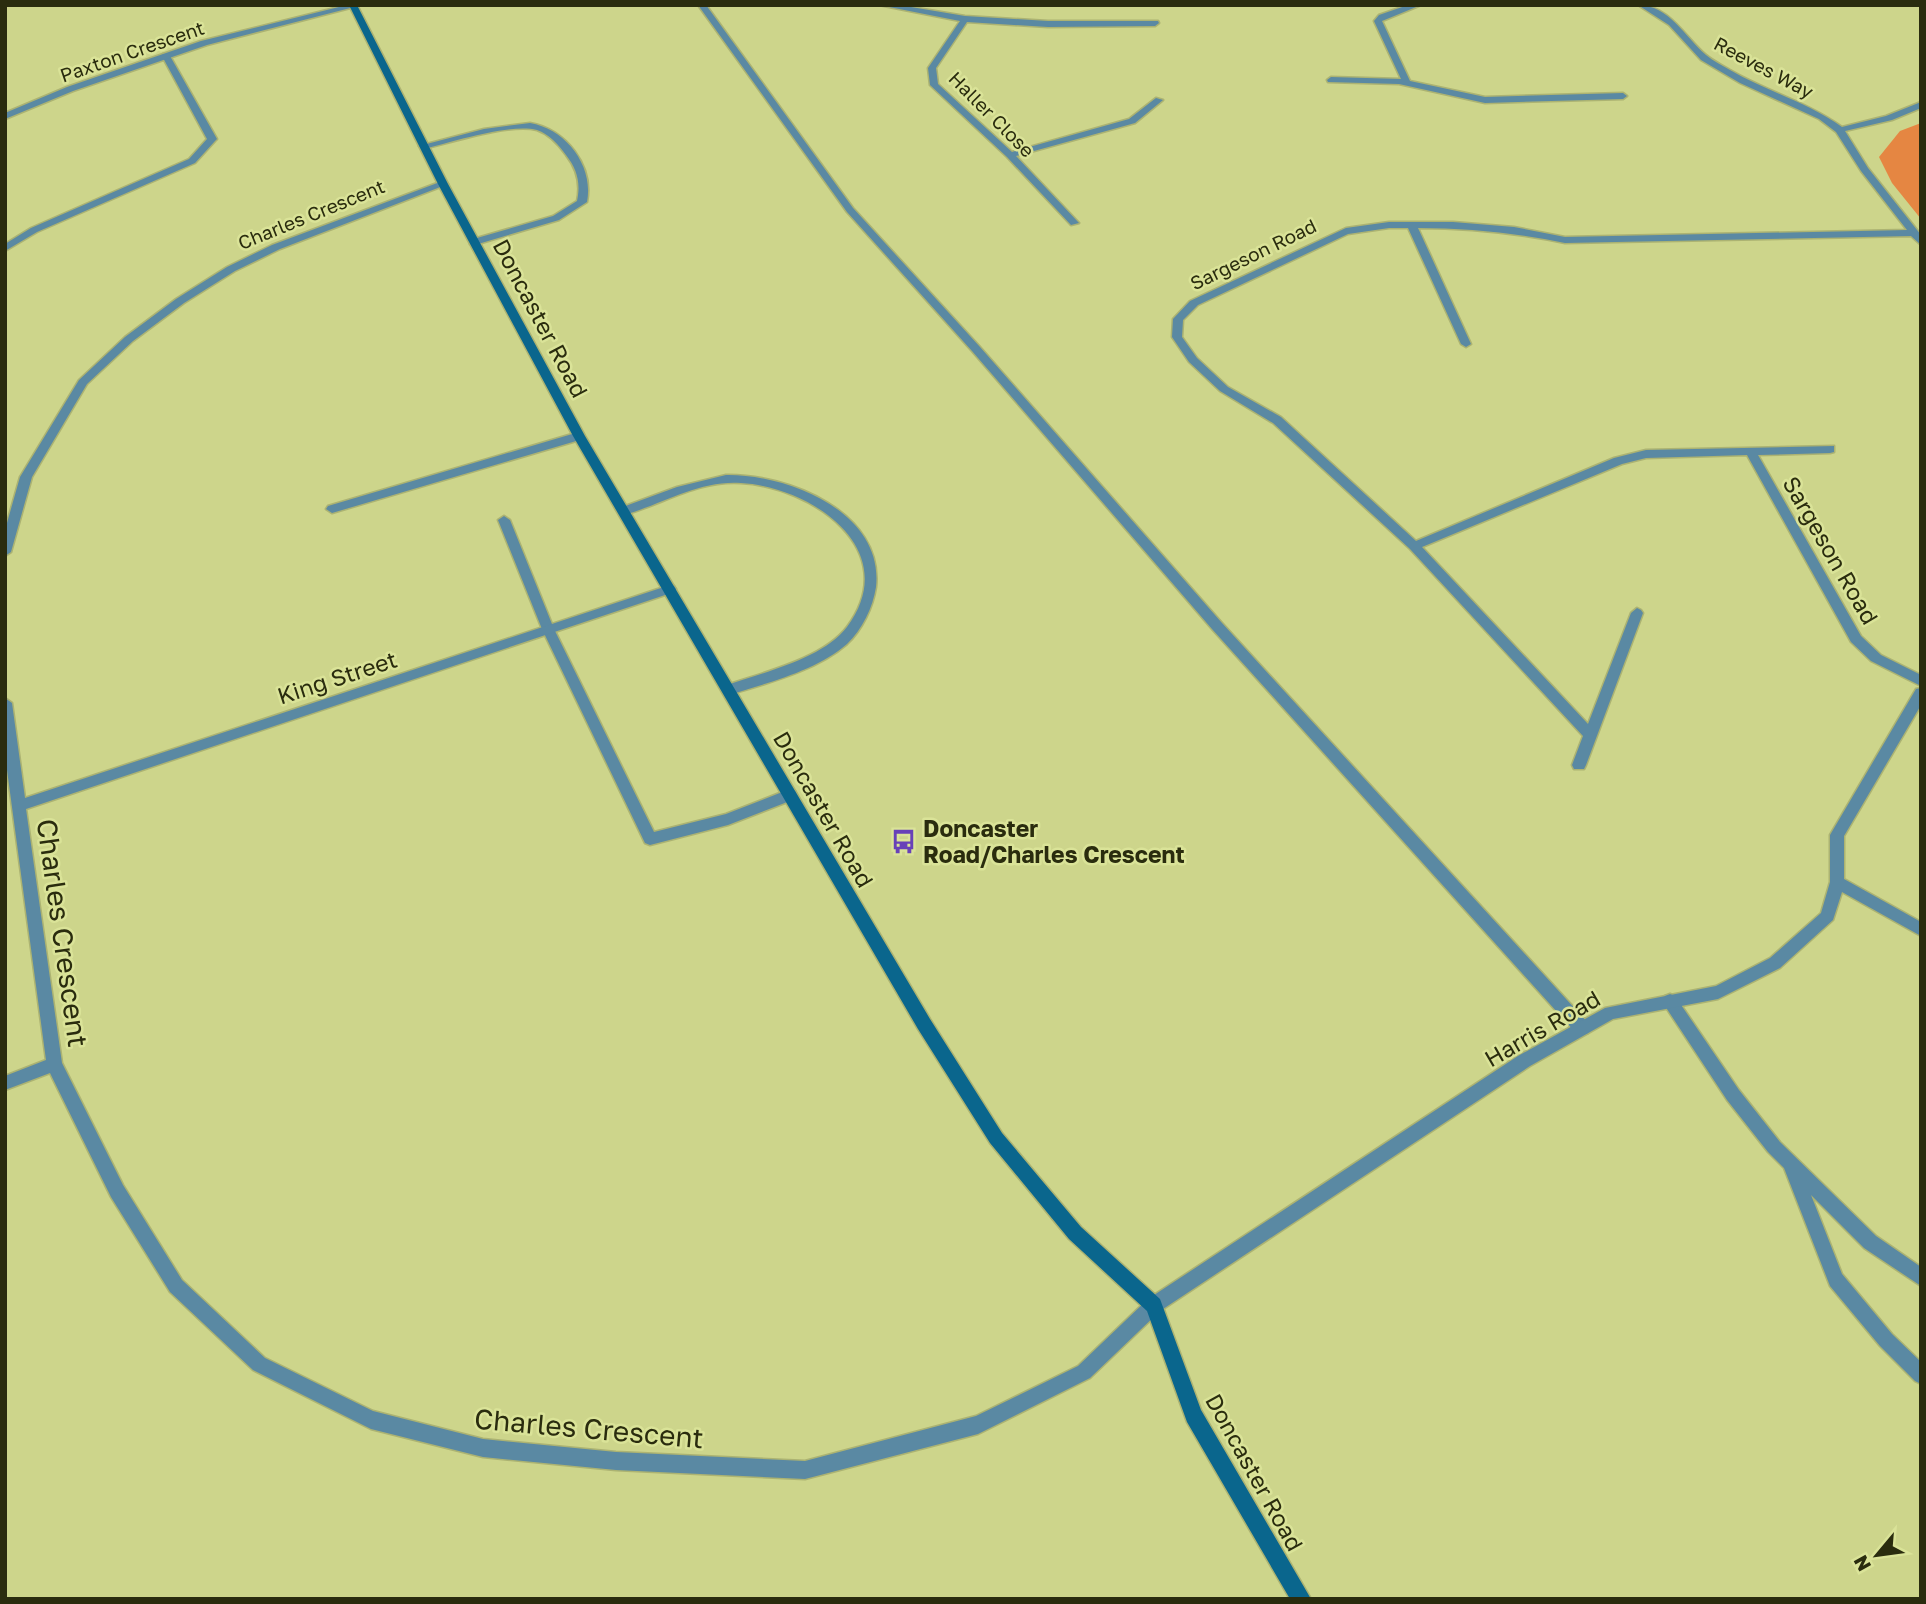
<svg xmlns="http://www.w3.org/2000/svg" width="1926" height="1604" viewBox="0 0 1926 1604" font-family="'Golos Text',sans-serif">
<rect width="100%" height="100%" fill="#cdd58b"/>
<polygon fill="#e58642" points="1921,123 1921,219 1892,183 1879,157 1900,131"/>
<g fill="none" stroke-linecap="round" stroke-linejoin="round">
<defs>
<g id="lane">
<polygon points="698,5 706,5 853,208 980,347 1222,623 1588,1023 1590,1028 1588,1033 1582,1035 1576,1033 1212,629 972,351 847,212"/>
<polygon points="163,54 170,56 217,139 215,141 195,163 37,232 5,251 5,244 31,228 189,159 207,139 162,56"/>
<path d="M 530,123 C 566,129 594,166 587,202 L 559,220 L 478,244 L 470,244 L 470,240 L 553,216 L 577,201 C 581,183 577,169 566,155 C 559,145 549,134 537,130 C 510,123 452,142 424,149 L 419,146 L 484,129 Z"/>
<path d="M 726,475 C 788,474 884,512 876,587 C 873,607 862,630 847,644 C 816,671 767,683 729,695 L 724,694 L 722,690 L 724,686 C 761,673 823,659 847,627 C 904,550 812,487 741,483 C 699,480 663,504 624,515 L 618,511 L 620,508 L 677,487 Z"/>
<polygon points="504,516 510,520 554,629 654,832 726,814 790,789 795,791 797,795 795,799 728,825 650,845 645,843 542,629 498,520"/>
<polygon points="1670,994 1675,996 1739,1090 1780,1142 1876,1236 1921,1267 1921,1286 1864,1248 1811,1195 1842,1274 1892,1334 1921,1362 1921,1384 1915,1381 1880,1346 1830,1286 1784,1168 1768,1152 1727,1100 1665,1006 1662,1001 1665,996"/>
</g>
<g id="street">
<polygon points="347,5 358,6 207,45 73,91 5,119 5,113 67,87 201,41"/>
<polygon points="879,5 899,5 965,16 1048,21 1158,21 1159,23 1155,26 1048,27 967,22 936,68 938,84 1012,152 1129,119 1156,98 1163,100 1135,123 1016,156 1079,223 1071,225 1007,157 930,85 928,68 960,21"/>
<polygon points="1408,5 1421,5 1382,21 1410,81 1485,97 1623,93 1627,96 1623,99 1485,103 1399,84 1328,82 1327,80 1331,77 1401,79 1374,21 1379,15"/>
<path d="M 1638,5 C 1669,5 1685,37 1706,55 C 1713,61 1722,65 1730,70 C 1766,91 1807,102 1842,127 L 1886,116 L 1921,102 L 1921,108 L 1892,120 L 1845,131 L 1868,168 L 1921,235 L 1921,245 L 1911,236 L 1565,243 C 1516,233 1468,228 1418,228 L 1471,344 L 1466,347 L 1461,344 L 1408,228 L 1389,228 L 1348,234 L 1198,305 L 1183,320 L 1182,337 L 1197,358 L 1228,387 L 1281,417 L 1416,541 L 1614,458 L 1646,450 L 1834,446 L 1834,452 L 1830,453 L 1758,455 L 1861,636 L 1881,655 L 1921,675 L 1921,686 L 1871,661 L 1851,642 L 1747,455 L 1646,458 L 1622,464 L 1422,547 L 1588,724 L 1631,613 L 1637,608 L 1641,610 L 1643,613 L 1586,765 L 1584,769 L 1574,769 L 1572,765 L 1583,736 L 1410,549 L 1273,423 L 1220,391 L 1189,362 L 1172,337 L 1173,319 L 1190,301 L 1346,228 L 1389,222 L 1453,222 L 1514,227 L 1565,237 L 1907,230 L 1861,171 L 1836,132 L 1819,119 L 1740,83 L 1701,60 L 1669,25 Z"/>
<polygon points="440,182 448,184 280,249 235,271 184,303 133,341 87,384 32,477 11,552 5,556 5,530 20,477 79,380 125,337 176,299 227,267 272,245"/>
<polygon points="579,432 583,433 583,439 332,513 326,509 328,506"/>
<polygon points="670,585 674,586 676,589 674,592 26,809 62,1063 123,1185 182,1280 265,1358 373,1411 483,1439 616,1452 805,1461 976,1416 1078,1366 1148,1299 1518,1056 1605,1008 1716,986 1770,958 1821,913 1830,882 1830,835 1916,689 1921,688 1921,705 1844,836 1844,879 1921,922 1921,936 1842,892 1833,920 1780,968 1718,999 1613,1019 1530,1066 1160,1311 1090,1378 978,1434 805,1479 616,1470 483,1457 371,1429 253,1370 170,1292 111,1197 50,1073 5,1090 5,1076 46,1060 5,755 5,698 12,703 25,798"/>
</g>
<polygon id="secondary" points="349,5 357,5 448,184 585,436 930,1019 1002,1133 1081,1227 1160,1299 1201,1410 1311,1599 1290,1599 1187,1422 1147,1311 1069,1239 990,1143 918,1029 573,436 438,184"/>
</defs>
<use href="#lane" stroke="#acb372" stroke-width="3"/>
<use href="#street" stroke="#acb372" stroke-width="3"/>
<use href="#secondary" stroke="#acb372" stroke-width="3"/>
<use href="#lane" fill="#5a89a3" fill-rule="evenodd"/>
<use href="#street" fill="#5a89a3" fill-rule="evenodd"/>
<use href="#secondary" fill="#0a668d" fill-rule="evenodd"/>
</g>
<defs>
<symbol id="bus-bare" viewBox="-9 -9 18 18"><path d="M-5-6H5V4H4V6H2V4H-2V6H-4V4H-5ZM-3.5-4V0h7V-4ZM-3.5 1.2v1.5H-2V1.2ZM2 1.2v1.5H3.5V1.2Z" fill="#6740b8" stroke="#dae398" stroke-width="2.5" paint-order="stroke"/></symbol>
</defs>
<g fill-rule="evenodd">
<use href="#bus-bare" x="886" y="824" width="35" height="35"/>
</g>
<g text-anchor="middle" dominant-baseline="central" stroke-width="5" stroke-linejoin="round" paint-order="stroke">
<g font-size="19" fill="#2a2c0e" stroke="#dae398">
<text transform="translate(132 51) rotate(-19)">Paxton Crescent</text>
<text transform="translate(1764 67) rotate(28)">Reeves Way</text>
<text transform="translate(992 114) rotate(45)">Haller Close</text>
<text transform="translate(311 214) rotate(-22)">Charles Crescent</text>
<text transform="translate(1253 254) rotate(-26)">Sargeson Road</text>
</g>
<g font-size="23" fill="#2a2c0e" stroke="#dae398">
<text transform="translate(541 318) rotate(62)">Doncaster Road</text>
<text transform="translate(1831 550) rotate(60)">Sargeson Road</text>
<text transform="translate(337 677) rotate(-18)">King Street</text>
<text transform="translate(824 809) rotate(60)">Doncaster Road</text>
<text transform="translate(1542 1028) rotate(-30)">Harris Road</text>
<text transform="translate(1255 1472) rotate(61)">Doncaster Road</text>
</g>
<g font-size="23" font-weight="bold" fill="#2a2c0e" stroke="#dae398" text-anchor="start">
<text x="923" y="828">Doncaster<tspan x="923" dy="26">Road/Charles Crescent</tspan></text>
</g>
<g font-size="28" fill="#2a2c0e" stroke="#dae398">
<text transform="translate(63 933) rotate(82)">Charles Crescent</text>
<text transform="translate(589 1428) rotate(5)">Charles Crescent</text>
</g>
</g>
<rect width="1926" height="1604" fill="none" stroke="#2a2c0e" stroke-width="14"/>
<g transform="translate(1877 1555) rotate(241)" stroke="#dae398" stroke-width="5" paint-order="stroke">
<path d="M0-5L12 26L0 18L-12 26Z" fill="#2a2c0e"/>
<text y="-10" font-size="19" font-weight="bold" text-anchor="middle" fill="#2a2c0e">N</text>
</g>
</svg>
